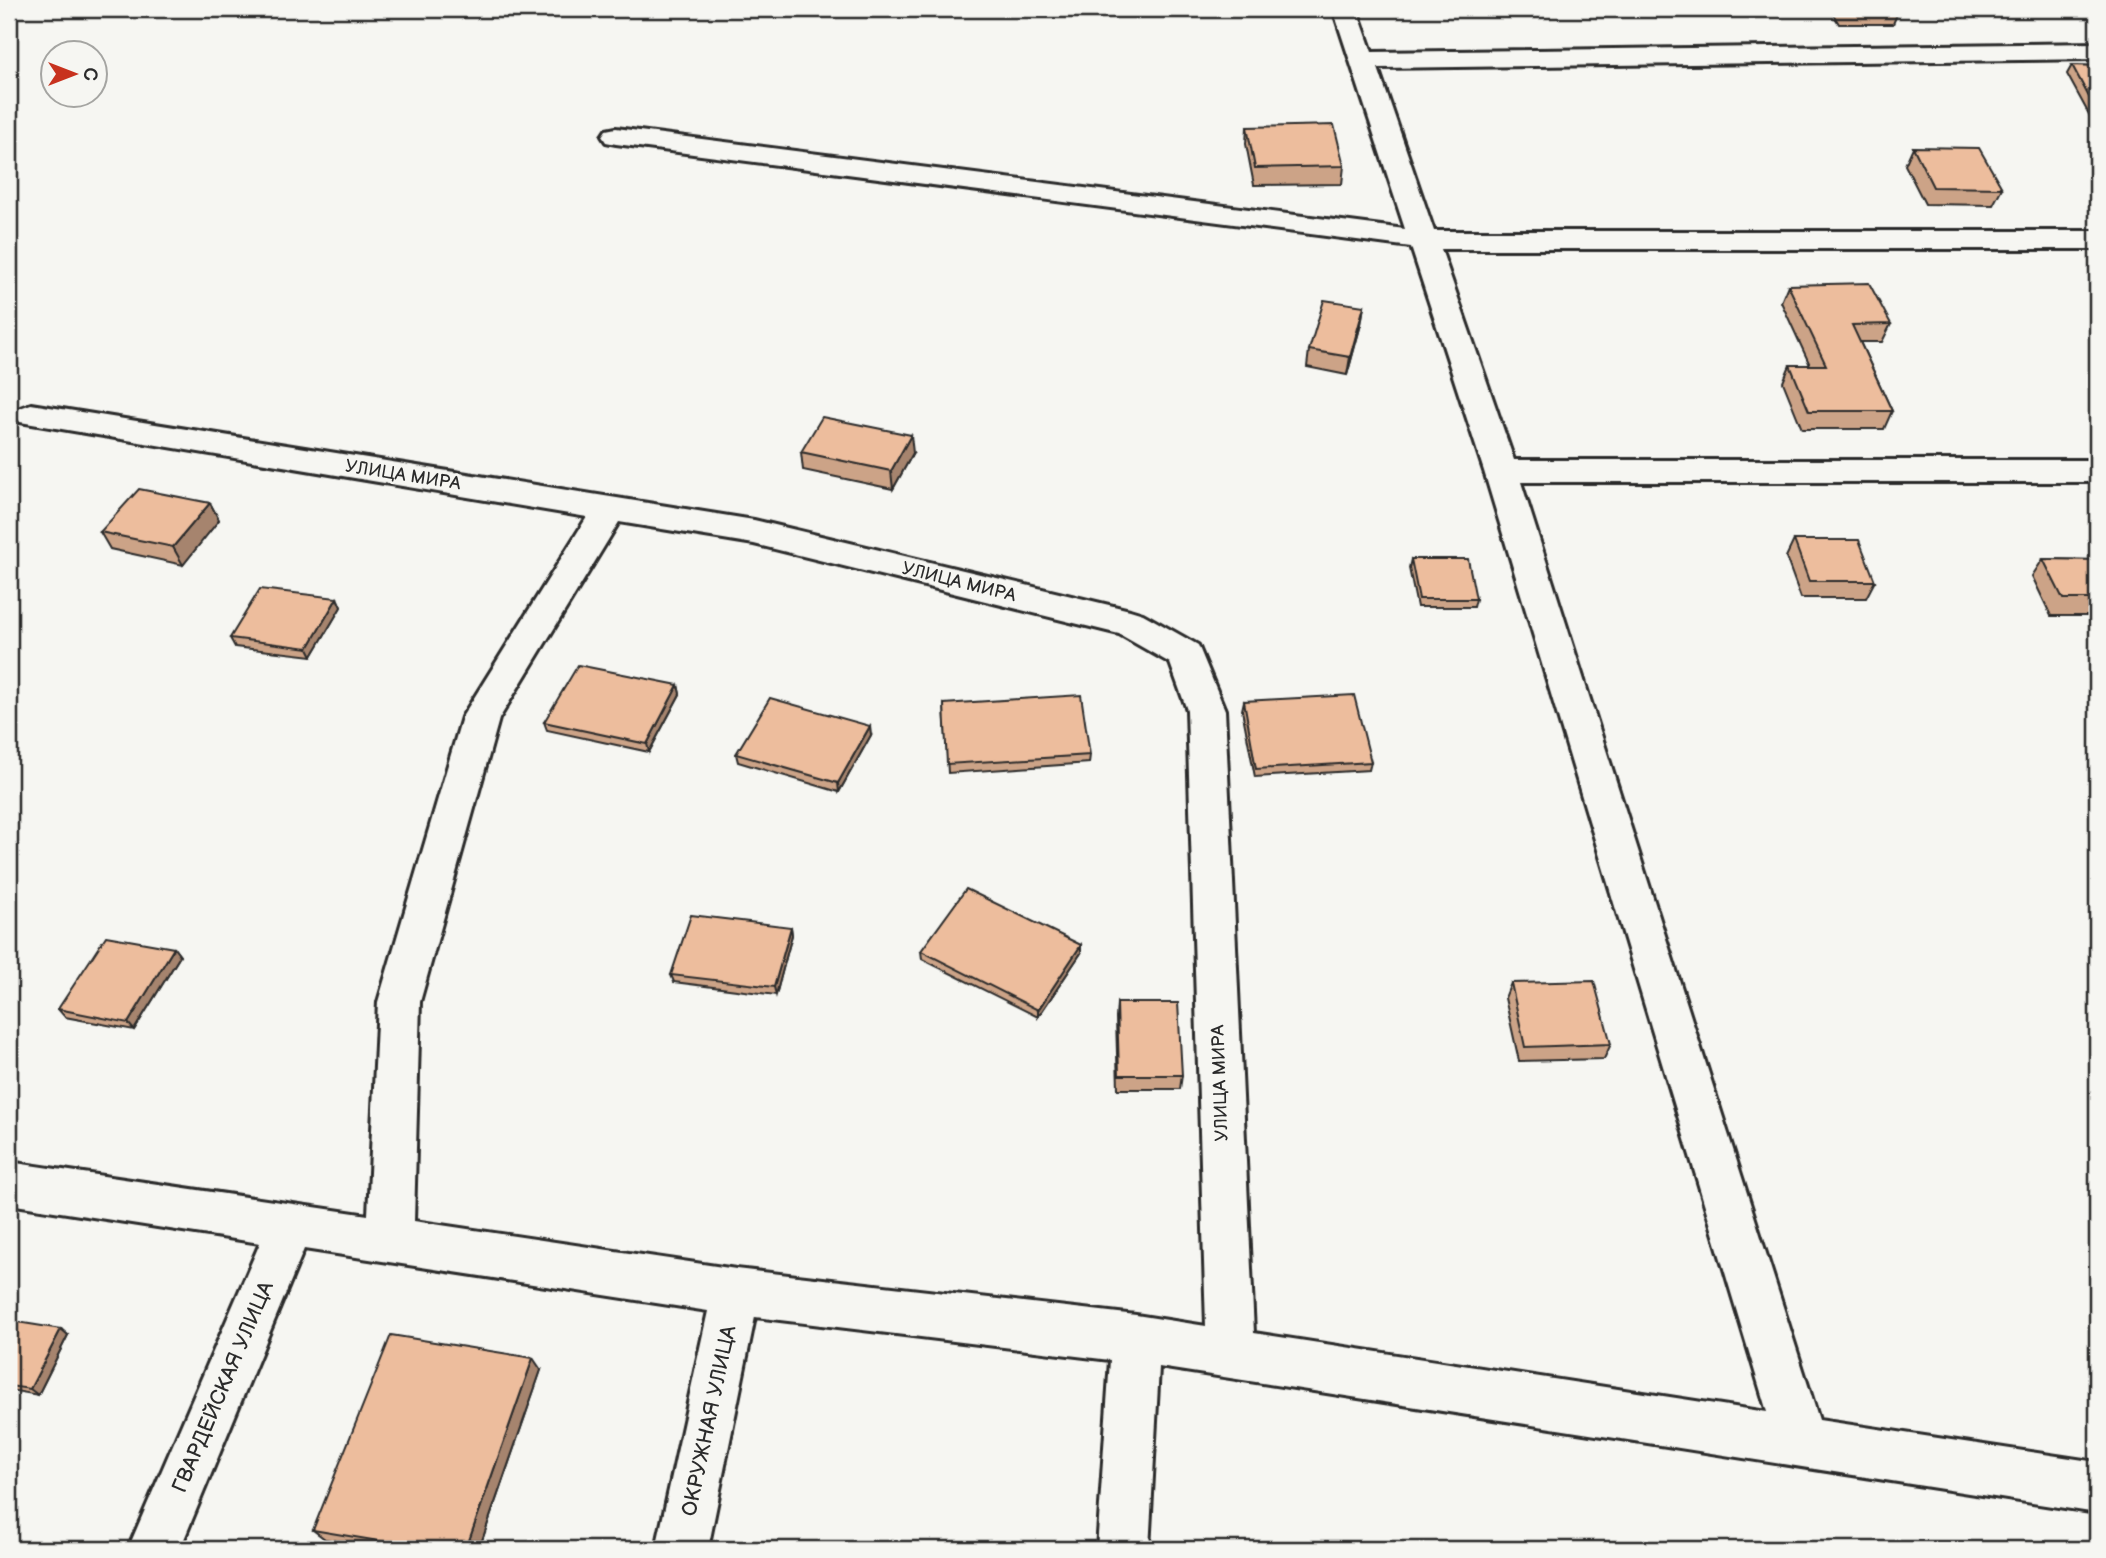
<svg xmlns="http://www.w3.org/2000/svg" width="2106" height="1558" viewBox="0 0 2106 1558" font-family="'Balsamiq Sans',sans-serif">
<rect width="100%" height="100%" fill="#f6f6f2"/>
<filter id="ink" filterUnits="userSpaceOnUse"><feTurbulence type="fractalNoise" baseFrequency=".0143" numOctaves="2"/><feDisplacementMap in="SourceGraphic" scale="14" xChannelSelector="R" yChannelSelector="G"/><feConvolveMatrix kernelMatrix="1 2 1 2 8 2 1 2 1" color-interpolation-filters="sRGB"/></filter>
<g filter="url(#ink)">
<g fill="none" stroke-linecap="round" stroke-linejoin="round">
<defs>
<path id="minor" d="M 1333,9 L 1357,9 L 1372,52 L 2097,43 L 2097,59 L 1378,68 L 1434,231 L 2097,231 L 2097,249 L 1441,249 L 1514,460 L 2097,460 L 2097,482 L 1521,482 L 1819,1420 L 2097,1462 L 2097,1513 L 1159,1367 L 1149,1549 L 1097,1549 L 1110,1360 L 755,1317 L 708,1549 L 656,1549 L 708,1311 L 304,1249 L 180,1549 L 128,1549 L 260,1243 L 9,1204 L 9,1162 L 368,1215 L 378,1002 L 462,717 L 587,517 L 20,422 L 15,415 L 20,408 L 31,404 L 754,520 L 1130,610 L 1143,614 L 1198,645 L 1225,710 L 1254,1333 L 1767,1412 L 1484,471 L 1411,247 L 616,144 L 606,142 L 602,136 L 606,130 L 616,128 L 1405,229 ZM 619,522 L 754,544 L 1119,634 L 1170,663 L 1187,710 L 1206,1326 L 1136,1315 L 736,1269 L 414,1221 L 420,1002 L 499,719 Z"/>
</defs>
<use href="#minor" stroke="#2b2b2b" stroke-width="6"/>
<use href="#minor" fill="#f6f6f2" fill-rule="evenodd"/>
</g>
<g fill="#cca387" stroke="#2b2b2b" stroke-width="2">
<polygon points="1830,9 1896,9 1898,12 1893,24 1839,24"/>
<polygon points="2072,65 2097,66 2097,129 2067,74"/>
<polygon points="1247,127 1344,166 1342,184 1254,185 1246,144"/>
<polygon points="1913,147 2002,188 1993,205 1925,204 1905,165"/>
<polygon points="1788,285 1891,324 1882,342 1860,342 1892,411 1884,429 1802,429 1783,382 1790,365 1810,365 1781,302"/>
<polygon points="1364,306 1361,324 1347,375 1307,367 1309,350"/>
<polygon points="801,452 913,453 893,489 803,470"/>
<polygon points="210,503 219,520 183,565 110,549 100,532"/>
<polygon points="1794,540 1875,581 1866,598 1801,598 1786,557"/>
<polygon points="1411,559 1476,599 1474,607 1417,607 1409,568"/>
<polygon points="2043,559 2097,560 2097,616 2051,616 2032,576"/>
<polygon points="337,598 341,607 312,656 235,647 230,638"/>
<polygon points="678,685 680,694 649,752 547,730 544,722"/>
<polygon points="1244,701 1371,762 1369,770 1255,777 1242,710"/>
<polygon points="944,704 1090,755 1089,763 948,773"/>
<polygon points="871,735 839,792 738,762 736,754"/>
<polygon points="791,927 792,935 776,995 674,982 671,975"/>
<polygon points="174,948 180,956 134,1030 65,1017 58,1009"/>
<polygon points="921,951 1081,953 1038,1017 922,959"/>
<polygon points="1511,983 1611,1044 1604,1059 1519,1061 1505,998"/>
<polygon points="1117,1003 1182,1075 1180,1089 1118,1089 1116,1018"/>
<polygon points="61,1329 68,1335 38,1395 9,1390 9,1338"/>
<polygon points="541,1370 479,1549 383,1549 325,1539 313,1530"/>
</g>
<g fill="#a6846e" stroke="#2b2b2b" stroke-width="2">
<polygon points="1364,306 1361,324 1347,375 1350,357"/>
<polygon points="911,435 913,453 893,489 891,471"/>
<polygon points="210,503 219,520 183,565 173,547"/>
<polygon points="337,598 341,607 312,656 308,648"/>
<polygon points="678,685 680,694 649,752 647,744"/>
<polygon points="870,726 871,735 839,792 838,783"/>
<polygon points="791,927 792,935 776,995 774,987"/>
<polygon points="1081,945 1081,953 1038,1017 1038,1010"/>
<polygon points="174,948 180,956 134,1030 128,1023"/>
<polygon points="61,1329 68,1335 38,1395 30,1389"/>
<polygon points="533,1358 541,1370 479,1549 466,1549"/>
</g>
<g fill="#edbd9d" stroke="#2b2b2b" stroke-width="2">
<polygon points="1842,9 1896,9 1898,12 1844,12"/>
<polygon points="2072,65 2097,66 2097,112"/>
<polygon points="1334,125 1344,166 1255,168 1247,127"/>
<polygon points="1913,147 1979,148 2002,188 1933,187"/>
<polygon points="1869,283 1891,324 1852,325 1892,411 1809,411 1790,365 1826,365 1788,285"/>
<polygon points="1324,300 1364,306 1350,357 1309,350"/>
<polygon points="822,417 911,435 891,471 801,452"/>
<polygon points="139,489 210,503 173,547 100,532"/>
<polygon points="1794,540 1859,540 1875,581 1809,581"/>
<polygon points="1411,559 1468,559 1476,599 1419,599"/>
<polygon points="2043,559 2097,560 2097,599 2063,599"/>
<polygon points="260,589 337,598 308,648 230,638"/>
<polygon points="578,665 678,685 647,744 544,722"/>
<polygon points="1081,695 1090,755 947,764 944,704"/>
<polygon points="1354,695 1371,762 1256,769 1244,701"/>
<polygon points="770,698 870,726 838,783 736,754"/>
<polygon points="966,889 1081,945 1038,1010 921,951"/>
<polygon points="691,915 791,927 774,987 671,975"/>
<polygon points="106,936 174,948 128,1023 58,1009"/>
<polygon points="1594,981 1611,1044 1525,1047 1511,983"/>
<polygon points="1117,1003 1178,1003 1182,1075 1119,1075"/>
<polygon points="17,1322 61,1329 30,1389 9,1386 9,1338"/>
<polygon points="391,1335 533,1358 466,1549 426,1549 313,1530"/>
</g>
</g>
<g text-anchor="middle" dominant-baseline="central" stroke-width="5" stroke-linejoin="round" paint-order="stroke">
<g font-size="18" fill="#2b2b2b" stroke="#f6f6f2">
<text transform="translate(403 475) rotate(9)">УЛИЦА МИРА</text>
<text transform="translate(959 582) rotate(14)">УЛИЦА МИРА</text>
<text transform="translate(1220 1083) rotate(-92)">УЛИЦА МИРА</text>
</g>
<g font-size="21" fill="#2b2b2b" stroke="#f6f6f2">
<text transform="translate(223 1387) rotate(-67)">ГВАРДЕЙСКАЯ УЛИЦА</text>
<text transform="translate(709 1421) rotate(-78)">ОКРУЖНАЯ УЛИЦА</text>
</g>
</g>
<rect width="2106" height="1558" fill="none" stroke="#f6f6f2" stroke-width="35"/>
<rect x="18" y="18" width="2071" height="1523" fill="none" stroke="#2b2b2b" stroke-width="2.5" filter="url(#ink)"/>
<g transform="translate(74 74) rotate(90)"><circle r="33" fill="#f6f6f2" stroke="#a5a5a2" stroke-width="2"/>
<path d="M0-5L12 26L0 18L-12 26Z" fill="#c8321e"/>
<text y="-10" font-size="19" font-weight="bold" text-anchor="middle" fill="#2b2b2b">С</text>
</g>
</svg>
